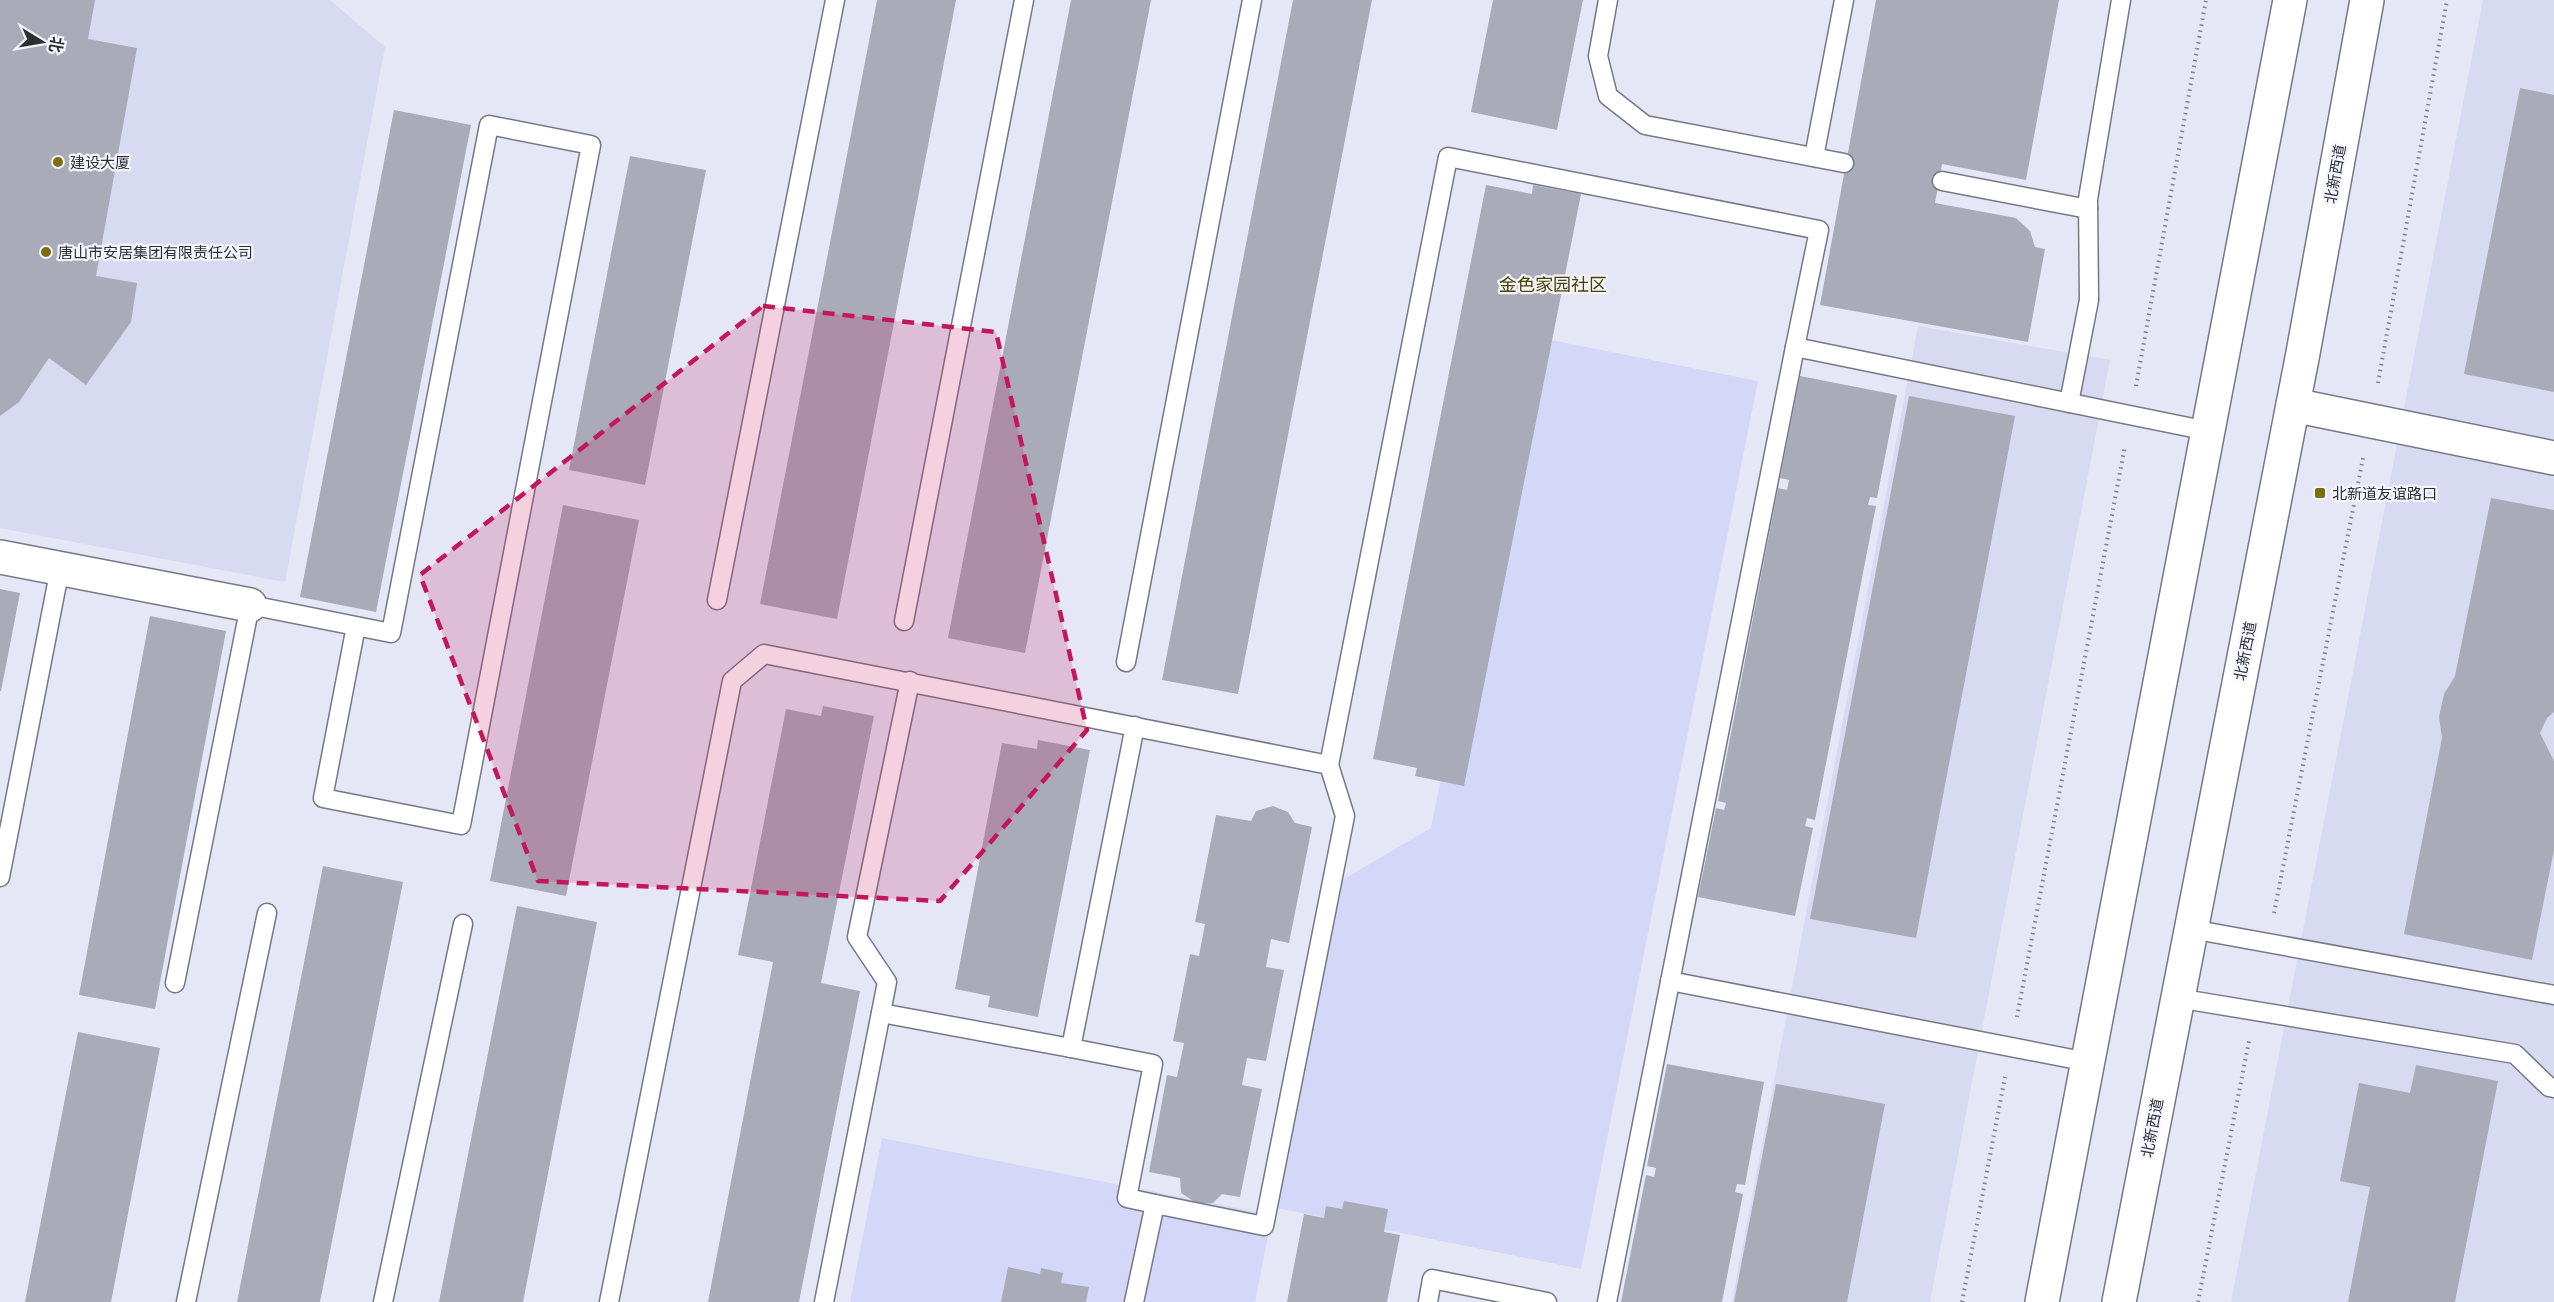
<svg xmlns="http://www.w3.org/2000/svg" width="2554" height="1302" viewBox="0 0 2554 1302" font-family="Inter,'Noto Sans SC',sans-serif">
<rect width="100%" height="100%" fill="#e5e7f7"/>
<g fill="#d7daf0">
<polygon points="0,0 330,0 385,47 285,582 0,528"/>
<polygon points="2483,0 2554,0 2554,1302 2231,1302"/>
<polygon points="1918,326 2110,360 1930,1302 1732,1302"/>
</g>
<g fill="#d4d7f8">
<polygon points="1530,336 1758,381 1581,1269 1268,1206 1332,886 1431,828"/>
<polygon points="882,1138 1272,1215 1255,1302 850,1302"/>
</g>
<g fill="#a9abb9">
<polygon points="0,0 95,0 88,39 137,48 96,276 137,283 131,322 86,385 49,358 19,402 0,416"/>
<polygon points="877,0 956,0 837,619 760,604"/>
<polygon points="1071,0 1151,0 1025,653 948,638"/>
<polygon points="1293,0 1372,0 1238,694 1162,680"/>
<polygon points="1493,0 1583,0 1557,130 1471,112"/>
<polygon points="1876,0 2059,0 2026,180 1942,164 1935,203 2016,218 2030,231 2035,247 2045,249 2028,342 1820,305"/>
<polygon points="2520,88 2554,95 2554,392 2464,374"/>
<polygon points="394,110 471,125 376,612 300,597"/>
<polygon points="630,156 706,170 645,485 569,470"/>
<polygon points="1486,185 1532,194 1533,185 1581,194 1464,786 1415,776 1417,768 1373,759"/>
<polygon points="1800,376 1897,395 1877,498 1870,497 1868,505 1876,506 1815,820 1807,818 1805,826 1813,828 1795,916 1698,897 1716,808 1724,810 1726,803 1718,801 1778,488 1787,490 1789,480 1780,478"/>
<polygon points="1909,396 2015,416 1916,938 1810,919"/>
<polygon points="2491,498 2554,510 2554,712 2547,718 2540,733 2554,761 2554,850 2532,960 2404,934 2442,738 2439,717 2444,694 2455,676"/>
<polygon points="563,505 639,520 566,896 490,881"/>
<polygon points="0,589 20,593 1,691 0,691"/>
<polygon points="150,616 226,631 155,1009 79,995"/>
<polygon points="823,706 874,716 821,983 860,991 799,1302 708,1302 773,962 738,955 786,709 821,716"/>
<polygon points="1038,740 1090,750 1038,1017 988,1007 990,996 955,989 1002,743 1037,749"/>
<polygon points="1273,806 1288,812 1295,823 1312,827 1289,943 1271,939 1266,967 1284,970 1266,1061 1247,1058 1242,1085 1262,1089 1240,1197 1222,1194 1213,1203 1198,1204 1181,1193 1180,1178 1149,1172 1167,1075 1177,1077 1184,1043 1173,1041 1190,954 1199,956 1205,924 1195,922 1216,815 1251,821 1256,811"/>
<polygon points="323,866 403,882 320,1302 237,1302"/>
<polygon points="517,906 597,922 523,1302 439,1302"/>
<polygon points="78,1032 160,1048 111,1302 25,1302"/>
<polygon points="1667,1064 1764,1082 1745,1185 1737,1184 1735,1192 1743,1194 1722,1302 1621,1302 1646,1175 1654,1177 1656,1168 1647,1166"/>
<polygon points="2416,1065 2498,1081 2455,1302 2348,1302 2370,1187 2340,1181 2359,1083 2410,1093"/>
<polygon points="1776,1084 1885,1104 1847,1302 1734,1302"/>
<polygon points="1344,1201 1388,1209 1384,1232 1400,1235 1387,1302 1287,1302 1304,1214 1324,1218 1326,1206 1342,1209"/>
<polygon points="1008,1267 1040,1274 1041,1268 1063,1273 1061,1283 1089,1287 1086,1302 1001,1302"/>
</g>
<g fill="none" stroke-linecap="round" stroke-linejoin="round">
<defs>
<g id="lane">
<polyline points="1608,0 1598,56 1608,96 1645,125 1844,163"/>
<polyline points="1814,157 1844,0"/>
<polyline points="1942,181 2088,209"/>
<polyline points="2069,403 2089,300 2088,199 2121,0"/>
<polyline points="717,600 835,0"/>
<polyline points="904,621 1024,0"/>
<polyline points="1126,662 1252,0"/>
<polyline points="1135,726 1071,1048 1153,1064 1127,1198 1155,1204"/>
<polyline points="0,877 60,568"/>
<polyline points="2191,929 2554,995"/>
<polyline points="1670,981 2088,1062"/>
<polyline points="175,983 250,605 391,633 489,125 591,145 461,825 323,798 356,626"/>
<polyline points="2177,998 2515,1054 2549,1087 2554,1088"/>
<polyline points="881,1013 1071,1048"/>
<polyline points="186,1302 267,913"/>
<polyline points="383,1302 463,924"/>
<polyline points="609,1302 732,681 764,654 1329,765 1448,157 1819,230 1795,347"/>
<polyline points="824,1302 887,982 857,937 910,681"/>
<polyline points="1134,1302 1155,1204 1264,1226 1345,816 1329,765"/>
<polyline points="1428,1302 1432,1279 1547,1302"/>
<polyline points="1607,1302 1795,347 2208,431"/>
</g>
<g id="street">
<polyline points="2293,405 2554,458"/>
<polyline points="0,557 250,605"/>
</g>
<g id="primary">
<polyline points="2042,1302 2290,0"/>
<polyline points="2119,1302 2303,353 2367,0"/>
</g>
</defs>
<use href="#lane" stroke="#777886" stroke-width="21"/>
<use href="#street" stroke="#777886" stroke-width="36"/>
<use href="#primary" stroke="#777886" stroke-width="36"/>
<g stroke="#81828d" stroke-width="4" stroke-dasharray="1.5 4.5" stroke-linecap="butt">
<polyline points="2378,383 2447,0"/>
<polyline points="2136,386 2206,0"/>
<polyline points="2274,913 2363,458"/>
<polyline points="2017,1017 2125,446"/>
<polyline points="1962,1302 2005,1077"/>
<polyline points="2198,1302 2249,1041"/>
</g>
<use href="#lane" stroke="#fff" stroke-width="18"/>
<use href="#street" stroke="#fff" stroke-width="33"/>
<use href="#primary" stroke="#fff" stroke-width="33"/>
</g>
<path fill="#c2185b" fill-opacity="0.2" stroke="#c2185b" stroke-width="4.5" stroke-dasharray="12 8" stroke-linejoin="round" d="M 763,306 L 996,332 L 1087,730 L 940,901 L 538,881 L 420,575 Z"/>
<g fill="#7b6e0c" stroke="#f4f5fe" stroke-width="2">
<circle cx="58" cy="162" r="6"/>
<circle cx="46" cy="252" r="6"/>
<rect x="2314" y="487" width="12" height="12" rx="3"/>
</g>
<g text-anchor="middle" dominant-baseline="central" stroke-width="4.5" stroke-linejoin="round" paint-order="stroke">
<g font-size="15" fill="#2e2f35" stroke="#f4f5fe" text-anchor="start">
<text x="70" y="162">建设大厦</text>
<text x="58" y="252">唐山市安居集团有限责任公司</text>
<text x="2332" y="493">北新道友谊路口</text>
</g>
<g font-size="15" fill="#2e2f35" stroke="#f4f5fe">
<text transform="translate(2335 174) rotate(-80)">北新西道</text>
<text transform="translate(2245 651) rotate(-79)">北新西道</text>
<text transform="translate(2152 1128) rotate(-79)">北新西道</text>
</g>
<g font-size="18" fill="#4b4300" stroke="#f4f5fe">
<text x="1553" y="284">金色家园社区</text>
</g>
</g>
<g transform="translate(42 42) rotate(101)" stroke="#f4f5fe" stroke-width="4.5" paint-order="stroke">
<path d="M0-4.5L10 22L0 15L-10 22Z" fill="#2e2f35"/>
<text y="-9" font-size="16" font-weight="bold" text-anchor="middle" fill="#2e2f35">北</text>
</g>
</svg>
